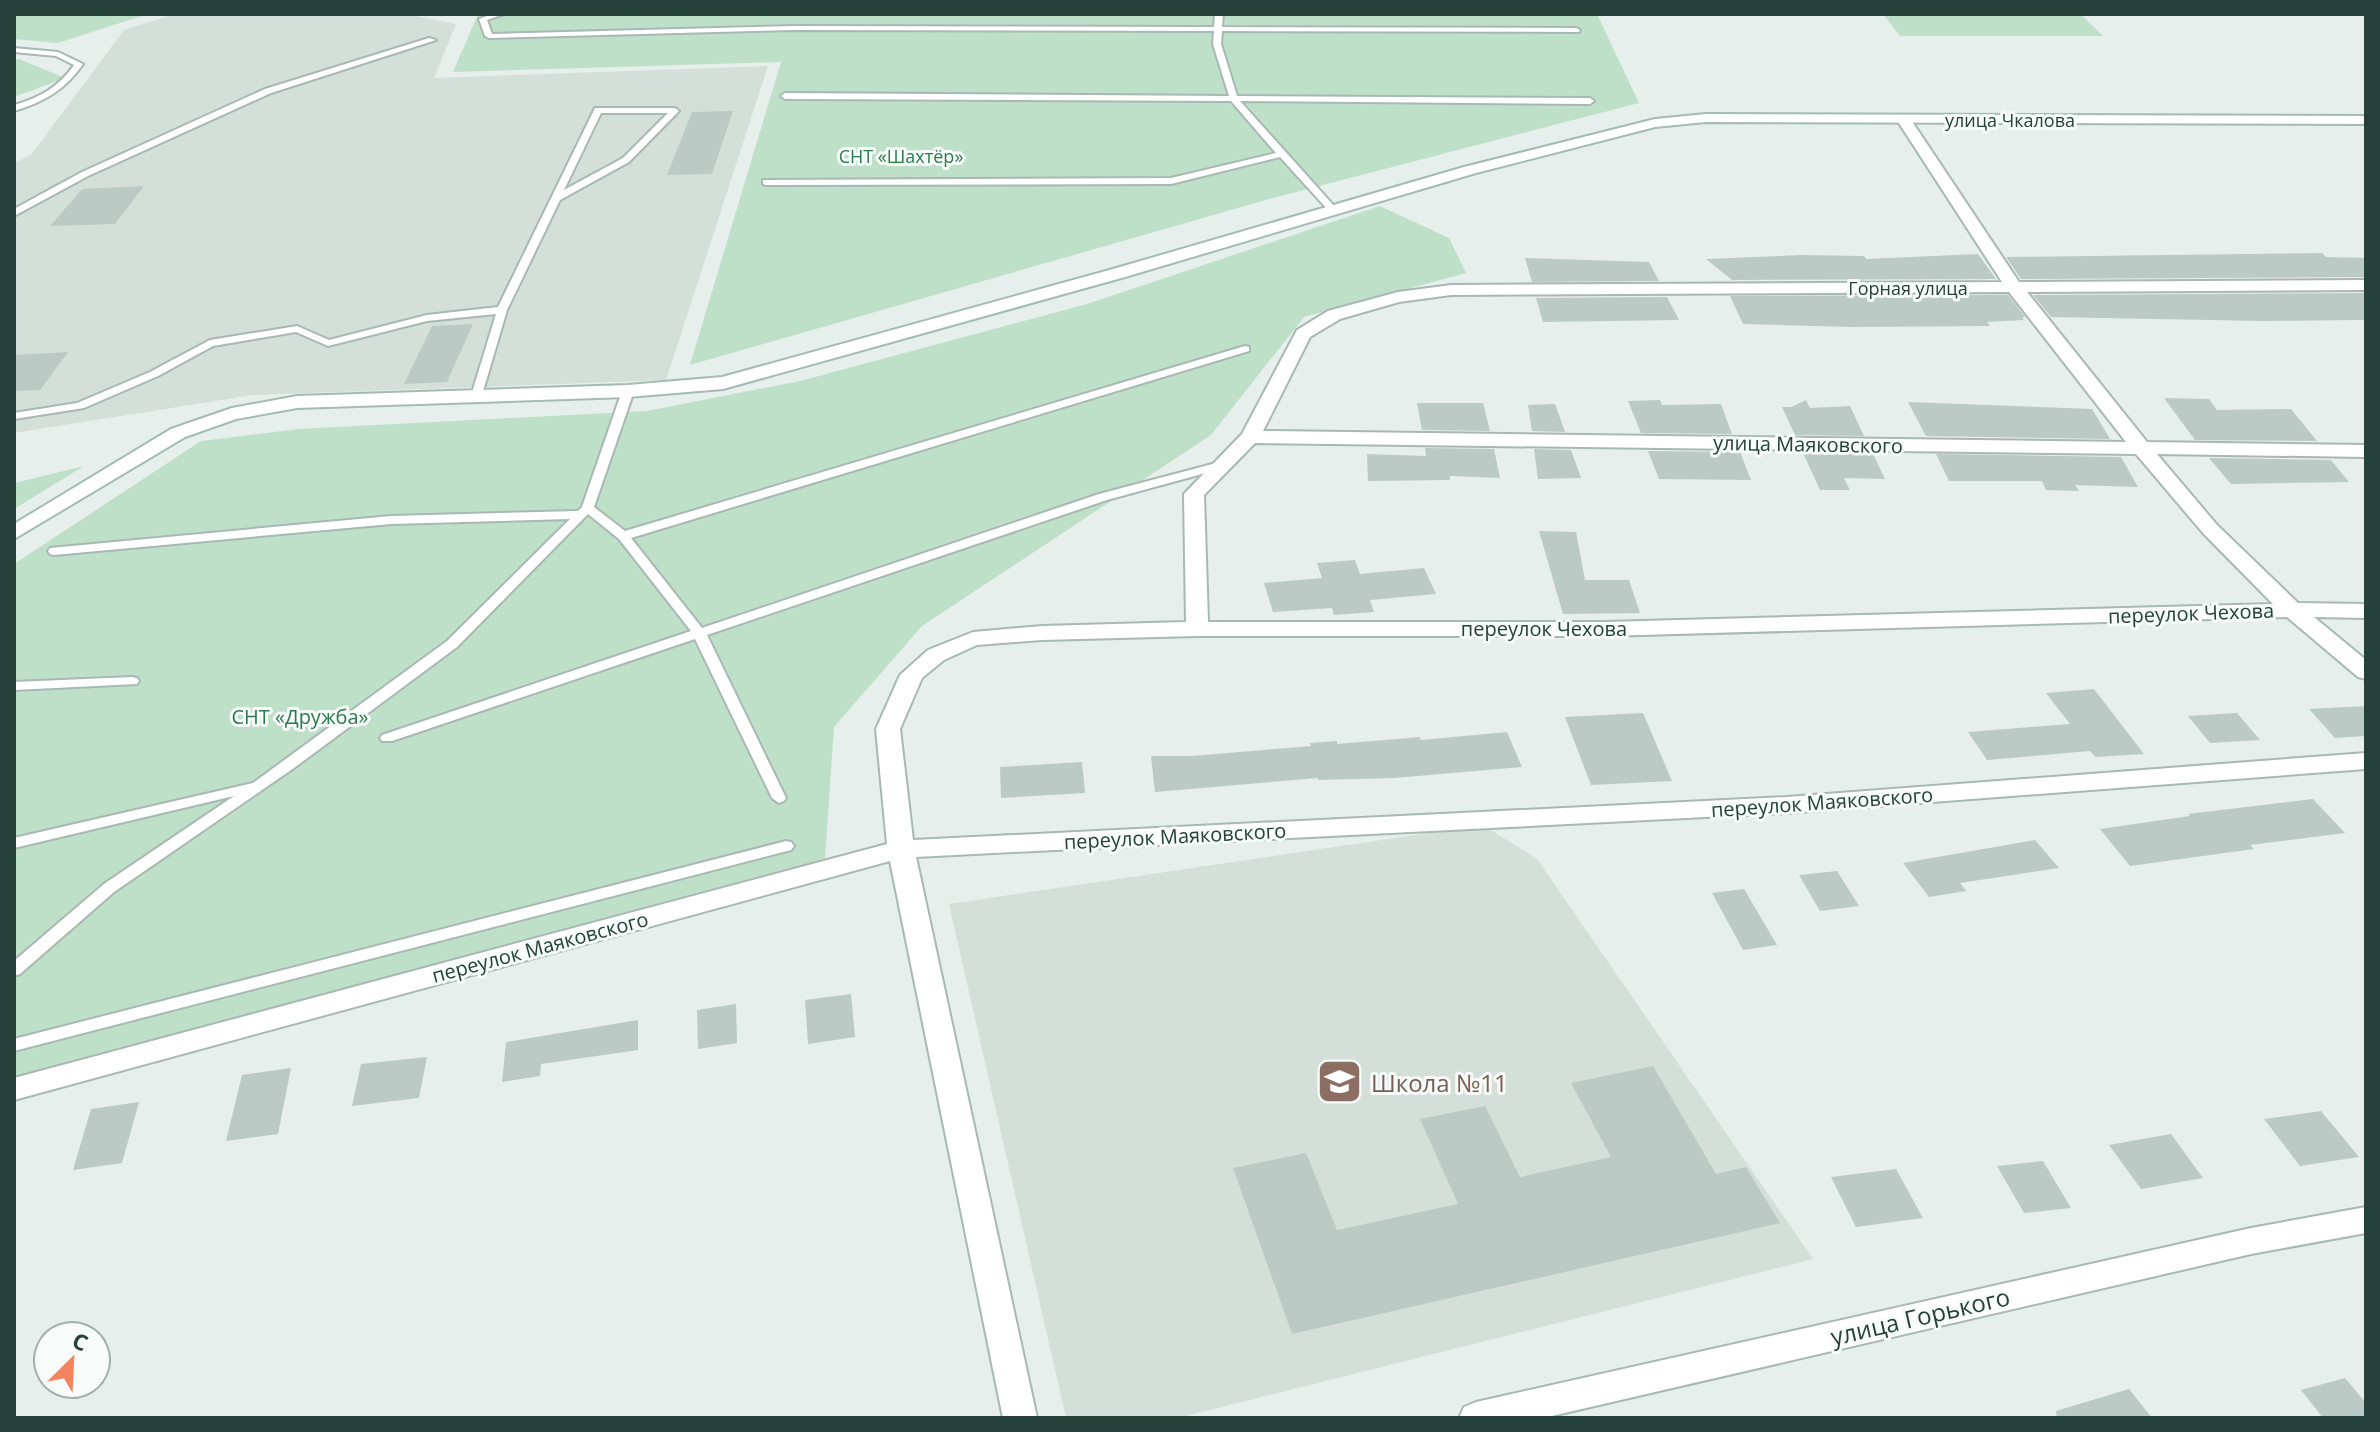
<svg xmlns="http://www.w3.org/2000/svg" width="2380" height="1432" viewBox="0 0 2380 1432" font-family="'Open Sans',sans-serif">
<rect width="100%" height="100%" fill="#e6efeb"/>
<g fill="#d4dfda">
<polygon points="174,14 405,14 456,24 434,78 768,66 666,380 253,395 14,433 14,163 31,155 124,30"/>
<polygon points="1483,825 1537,859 1813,1259 1178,1418 1066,1418 949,904"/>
</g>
<g fill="#bfe0c8">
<polygon points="14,14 148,14 58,43 14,39"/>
<polygon points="478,14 1597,14 1639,103 1273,198 690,365 781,62 453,72"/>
<polygon points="1883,14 2080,14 2103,36 1900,36"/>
<polygon points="19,59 65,78 14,97 14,60"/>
<polygon points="1380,206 1449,238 1466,273 1304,317 1211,435 922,626 834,727 824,873 14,1084 14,564 201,441 298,429 647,411 800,381 1087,304"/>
<polygon points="84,466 14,509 14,483"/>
</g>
<g fill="#bbcac4">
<polygon points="733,111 712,174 667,175 692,112"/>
<polygon points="144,186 115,224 50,226 82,189"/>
<polygon points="2322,253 2326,257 2366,258 2366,277 2021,279 2006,257"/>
<polygon points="1978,254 1996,279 1732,280 1706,259 1801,255 1864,256 1866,259"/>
<polygon points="1525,258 1649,262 1659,281 1532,282"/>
<polygon points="2366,293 2366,320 2263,321 2051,317 2033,295"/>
<polygon points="2008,295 2025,317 2022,318 2024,320 1987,322 1990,326 1851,327 1743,324 1730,296"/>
<polygon points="1667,297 1679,320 1543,322 1536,298"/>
<polygon points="473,324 447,382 404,384 432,326"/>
<polygon points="68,352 40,390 14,391 14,355"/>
<polygon points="2164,398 2209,399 2217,410 2291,409 2317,441 2195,440"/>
<polygon points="1660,400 1662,405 1721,404 1732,434 1641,433 1628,401"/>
<polygon points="1806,400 1810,408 1850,406 1864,436 1795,435 1782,407 1791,407"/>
<polygon points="1908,402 2092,409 2110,439 1926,436"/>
<polygon points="1417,403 1483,403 1490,431 1422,430"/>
<polygon points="1555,404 1565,432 1532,431 1528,405"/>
<polygon points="1425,448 1494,449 1500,478 1450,476 1450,480 1368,481 1367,454 1426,456"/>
<polygon points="1534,449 1571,450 1581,478 1538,479"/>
<polygon points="1648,451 1740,452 1751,480 1659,479"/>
<polygon points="1803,453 1873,454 1885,479 1844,478 1850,490 1820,490"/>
<polygon points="1936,454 2121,457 2138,487 2075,485 2079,491 2046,490 2042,481 1949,481"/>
<polygon points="2209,458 2331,460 2349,482 2231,484"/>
<polygon points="1539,531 1576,532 1585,580 1629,580 1640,613 1563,614"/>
<polygon points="1355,560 1360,574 1424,568 1436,594 1370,600 1374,612 1334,615 1332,608 1273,612 1264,583 1322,578 1317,563"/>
<polygon points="2094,689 2144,754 2095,757 2090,751 1987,760 1968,732 2070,724 2046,693"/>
<polygon points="2366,706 2366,736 2335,738 2309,709"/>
<polygon points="1643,713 1672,781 1591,785 1565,717"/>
<polygon points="2237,713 2260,740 2210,743 2188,716"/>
<polygon points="1507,732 1522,767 1394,778 1318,780 1318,778 1155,792 1151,756 1192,756 1311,746 1310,743 1337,741 1337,744 1420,737 1421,740"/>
<polygon points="1082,762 1085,793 1001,798 1000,767"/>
<polygon points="2313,799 2345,833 2250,845 2254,849 2130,866 2100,829 2190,816 2188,814"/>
<polygon points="2035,840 2059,868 1960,883 1966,891 1929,897 1903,863"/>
<polygon points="1837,871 1859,906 1820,911 1799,875"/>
<polygon points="1744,889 1777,945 1743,950 1712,893"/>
<polygon points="851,994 855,1037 808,1044 805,1000"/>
<polygon points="736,1004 737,1043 698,1049 697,1010"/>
<polygon points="638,1020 638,1050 541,1064 540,1076 502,1082 506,1042"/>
<polygon points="427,1057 419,1098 352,1106 361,1064"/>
<polygon points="1653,1066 1716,1174 1746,1167 1780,1223 1292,1334 1233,1168 1306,1153 1337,1230 1458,1204 1420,1119 1485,1106 1520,1177 1611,1157 1571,1083"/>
<polygon points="291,1068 278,1134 226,1141 242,1075"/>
<polygon points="139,1102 122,1163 73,1170 91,1109"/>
<polygon points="2321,1111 2359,1157 2300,1166 2264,1119"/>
<polygon points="2171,1134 2203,1178 2141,1189 2109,1145"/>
<polygon points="2043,1161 2071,1208 2024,1213 1997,1166"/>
<polygon points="1896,1169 1923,1218 1856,1227 1831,1177"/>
<polygon points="2345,1378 2366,1403 2366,1418 2323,1418 2301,1390"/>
<polygon points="2129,1389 2152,1418 2057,1418 2056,1411"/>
</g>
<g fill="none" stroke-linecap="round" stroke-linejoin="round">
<defs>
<g id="lane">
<polygon points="492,14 504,14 487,20 492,34 794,26 1214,27 1215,14 1223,14 1222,27 1576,28 1580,30 1579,32 1222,31 1221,44 1237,96 1590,98 1594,101 1590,104 1240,101 1335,207 1337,209 1332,212 1329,211 1280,157 1171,184 766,185 763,184 763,180 1171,178 1276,153 1231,101 785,99 781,96 785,93 1229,96 1213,44 1214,31 794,30 489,38 485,36 479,19"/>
<polygon points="429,38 436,40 271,93 88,176 14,216 14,209 82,172 265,89"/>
<path d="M 14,48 L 58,52 L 83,64 C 65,90 44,102 14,111 L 14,105 C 39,98 59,87 74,65 L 56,56 L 14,52 Z"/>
<path d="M 595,108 L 675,108 L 679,111 L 629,162 L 560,200 L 507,310 L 481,398 L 473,398 L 471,396 L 496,314 L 427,321 L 328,346 L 296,332 L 213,346 L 158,376 L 84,408 L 14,419 L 14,413 L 77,403 L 150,372 L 210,340 L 297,326 L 329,340 L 427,315 L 498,307 ZM 601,113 L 668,113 L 623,158 L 564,190 Z"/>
<polygon points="1245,346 1249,347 1249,351 631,538 702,628 1099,494 1220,462 1226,466 1224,468 1107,500 707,635 786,798 784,801 779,803 772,798 695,639 392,741 382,741 380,738 382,735 691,631 619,539 588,514 457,647 294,768 114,892 20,974 14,976 14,961 104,884 234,796 14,848 14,838 253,783 447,641 570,519 391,524 54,555 50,554 48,551 50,548 391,516 578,511 582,507 622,391 628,388 634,391 594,507 625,531"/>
<polygon points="132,677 137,678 139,681 137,684 14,690 14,682"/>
<polygon points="786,841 791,842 794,846 791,850 14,1051 14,1039"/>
</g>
<g id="street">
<path d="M 1904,116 L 1909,117 L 2019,282 L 2366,280 L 2366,290 L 2027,292 L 2147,442 L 2366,445 L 2366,457 L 2157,454 L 2217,525 L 2298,603 L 2366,604 L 2366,618 L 2314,617 L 2366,660 L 2366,679 L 2358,677 L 2287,617 L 1605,636 L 1197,636 L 1042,640 L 977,645 L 944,660 L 922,678 L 900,729 L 913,840 L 1787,797 L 2366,753 L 2366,769 L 1787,813 L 916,857 L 1037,1418 L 1003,1418 L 890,861 L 14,1100 L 14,1078 L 887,844 L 876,729 L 900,675 L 928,650 L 973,632 L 1042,626 L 1186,622 L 1184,494 L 1242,434 L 1297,330 L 1328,311 L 1398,292 L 1451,285 L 2002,282 L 1897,120 ZM 2009,292 L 2126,442 L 1263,431 L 1310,337 L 1340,319 L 1399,302 L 1451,295 ZM 1255,443 L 2136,454 L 2203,533 L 2273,604 L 1605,622 L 1208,622 L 1204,495 Z"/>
<polygon points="2366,1207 2366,1233 2251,1254 1543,1418 1459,1418 1464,1407 1476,1402 2251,1228"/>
</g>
<polygon id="secondary" points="1706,114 2366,116 2366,124 1706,122 1655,127 1476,173 1125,277 723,389 628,397 297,408 236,419 185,437 14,539 14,524 171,429 232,408 297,396 628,385 722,377 1113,269 1464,167 1655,119"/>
</defs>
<use href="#lane" stroke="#a8b8b2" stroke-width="4"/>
<use href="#street" stroke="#a8b8b2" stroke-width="4"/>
<use href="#secondary" stroke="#a4bbb3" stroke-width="4"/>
<use href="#lane" fill="#fff" fill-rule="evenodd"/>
<use href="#street" fill="#fff" fill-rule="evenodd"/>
<use href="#secondary" fill="#fff" fill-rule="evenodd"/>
</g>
<defs>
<symbol id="school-square" viewBox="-11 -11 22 22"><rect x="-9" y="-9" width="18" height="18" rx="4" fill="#8d6e63" stroke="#f7fbf9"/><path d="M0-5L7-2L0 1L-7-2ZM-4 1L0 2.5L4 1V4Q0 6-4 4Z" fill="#fff"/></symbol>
</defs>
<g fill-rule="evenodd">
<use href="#school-square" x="1314" y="1056" width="51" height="51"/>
</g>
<g text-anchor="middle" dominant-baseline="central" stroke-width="6" stroke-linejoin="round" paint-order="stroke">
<g font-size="18" fill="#24423a" stroke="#f7fbf9">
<text x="2010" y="120">улица Чкалова</text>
<text x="1908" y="288">Горная улица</text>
</g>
<g font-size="18" fill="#2d7a4b" stroke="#f7fbf9">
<text x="901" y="156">СНТ «Шахтёр»</text>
</g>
<g font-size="20" fill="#24423a" stroke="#f7fbf9">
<text transform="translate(1808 444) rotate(1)">улица Маяковского</text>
<text transform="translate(2191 613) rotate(-2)">переулок Чехова</text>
<text x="1544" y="628">переулок Чехова</text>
<text transform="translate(1822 802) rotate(-4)">переулок Маяковского</text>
<text transform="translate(1175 836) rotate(-3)">переулок Маяковского</text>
<text transform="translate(540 947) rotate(-15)">переулок Маяковского</text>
</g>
<g font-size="20" fill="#2d7a4b" stroke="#f7fbf9">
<text x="300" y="716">СНТ «Дружба»</text>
</g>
<g font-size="24" fill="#785e54" stroke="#f7fbf9" text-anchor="start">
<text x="1371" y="1082">Школа №11</text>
</g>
<g font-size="24" fill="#24423a" stroke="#f7fbf9">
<text transform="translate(1920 1316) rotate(-13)">улица Горького</text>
</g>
</g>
<rect width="2380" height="1432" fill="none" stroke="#24423a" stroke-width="32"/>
<g transform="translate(72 1360) rotate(24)"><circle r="38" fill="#f7fbf9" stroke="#a3b1ad" stroke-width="2"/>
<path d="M0-6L14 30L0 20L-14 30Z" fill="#f4845f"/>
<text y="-12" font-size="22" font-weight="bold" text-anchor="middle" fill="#24423a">С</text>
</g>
</svg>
